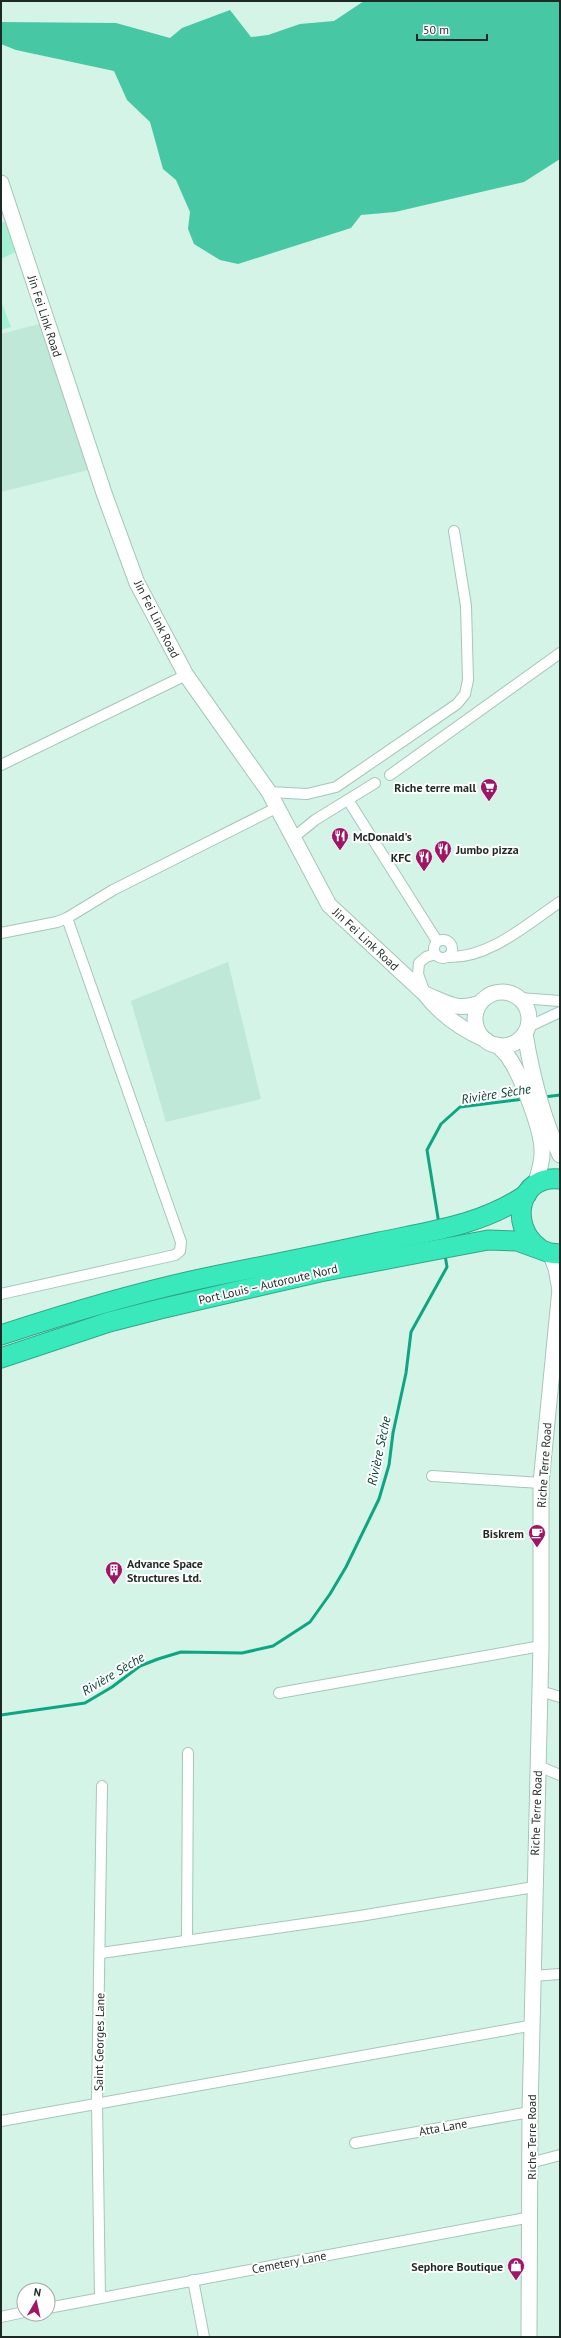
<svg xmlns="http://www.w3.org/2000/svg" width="561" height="2338" viewBox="0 0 561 2338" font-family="'PT Sans',sans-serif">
<rect width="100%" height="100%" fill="#d3f4e7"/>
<g fill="#bfe8d8">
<polygon points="39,324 96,468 1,492 1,334"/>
<polygon points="228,962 261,1099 166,1122 131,1001"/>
</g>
<g fill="#a3f0d5">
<polygon points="1,222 7,222 17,251 1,259"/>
<polygon points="1,301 11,327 1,330"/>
</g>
<polygon fill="#47c7a3" points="364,1 560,1 560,159 524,182 395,212 361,215 351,228 238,264 220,260 194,244 188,229 190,212 176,180 163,169 150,122 127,100 114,71 16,50 1,44 1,22 116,23 170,38 182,28 230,10 251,37 268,35 300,24 334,21"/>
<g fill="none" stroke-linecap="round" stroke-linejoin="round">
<g stroke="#0fa583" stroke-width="3">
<polyline points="544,1097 560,1095"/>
<polyline points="439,1224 427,1150 441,1124 460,1107 524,1099"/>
<polyline points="1,1715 85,1703 112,1687 140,1666 158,1659 181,1652 242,1653 273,1646 310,1622 330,1594 346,1567 379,1499 389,1465 393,1433 406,1373 411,1332 447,1267 445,1255"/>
</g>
<defs>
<g id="street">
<polyline points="1,765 186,675"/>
<polyline points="390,775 560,653"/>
<polyline points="269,792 307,794 336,787 457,704 465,694 468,680 466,606 454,531"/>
<polyline points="348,800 437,941"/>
<polyline points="293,838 315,820 375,783"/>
<polyline points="1,933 57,922 67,918 113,890 276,808"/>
<circle cx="443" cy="949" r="9"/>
<path d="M 447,957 C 489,959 527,924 560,902"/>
<polyline points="424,991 418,974 419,963 426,957 435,954"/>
<polyline points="519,998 560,1001"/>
<polyline points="528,1027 560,1012"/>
<polyline points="1,1294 175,1255 180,1251 181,1242 67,918"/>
<polyline points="432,1476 541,1483"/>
<polyline points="540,1691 560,1697"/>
<polyline points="279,1693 541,1646"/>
<polyline points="538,1766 560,1775"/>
<polyline points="187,1940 188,1753"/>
<polyline points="101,1953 360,1916 534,1887"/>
<polyline points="533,1976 560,1974"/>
<polyline points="1,2121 534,2025"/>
<polyline points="355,2143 530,2112"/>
<polyline points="530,2163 560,2155"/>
<polyline points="193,2280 204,2337"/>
<polyline points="100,2298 97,2102 102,1786"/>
<polyline points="48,2308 531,2217"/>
<polyline points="1,2317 24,2312"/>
</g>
<g id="secondary">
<path d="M 1,183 L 105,496 L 137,583 L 186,675 L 269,792 L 329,905 L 425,994 C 441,1015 461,1029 486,1040"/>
<circle cx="502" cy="1019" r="27"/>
<path d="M 427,995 C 449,1004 457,1011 480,1003"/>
<path d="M 525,1034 C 532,1075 542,1117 560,1155"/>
<path d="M 497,1045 C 501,1049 506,1053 509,1058 C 521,1075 542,1130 542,1150 C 543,1162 538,1174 535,1186"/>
<polyline points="550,1253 556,1268 560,1290"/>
<polyline points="529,2337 530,2112 541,1646 541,1483 560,1289"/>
</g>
<g id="highway">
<path d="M 539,1248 C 508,1225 519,1174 560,1179"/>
<path d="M 1,1335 C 71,1312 141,1291 214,1276 C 269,1265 324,1254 379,1242 C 432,1231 482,1225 527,1194"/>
<polyline points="1,1358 109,1322 160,1309 320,1272 435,1250 488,1240 517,1241 550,1253 560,1254"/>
</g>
</defs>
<use href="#street" stroke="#a6c6ba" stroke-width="12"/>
<use href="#secondary" stroke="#a6c6ba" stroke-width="17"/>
<use href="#highway" stroke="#30a686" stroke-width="21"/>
<use href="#street" stroke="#fff" stroke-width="10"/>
<use href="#secondary" stroke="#fff" stroke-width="15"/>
<use href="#highway" stroke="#3ae9bb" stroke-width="19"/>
</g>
<defs>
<symbol id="supermarket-pin" viewBox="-11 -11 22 30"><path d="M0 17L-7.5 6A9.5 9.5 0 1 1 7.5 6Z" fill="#9e1767" stroke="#fff"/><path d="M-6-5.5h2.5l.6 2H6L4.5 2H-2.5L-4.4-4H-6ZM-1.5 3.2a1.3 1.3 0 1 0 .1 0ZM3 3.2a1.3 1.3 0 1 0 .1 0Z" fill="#fff"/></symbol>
<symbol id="restaurant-pin" viewBox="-11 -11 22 30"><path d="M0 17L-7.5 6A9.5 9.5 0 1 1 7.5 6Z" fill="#9e1767" stroke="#fff"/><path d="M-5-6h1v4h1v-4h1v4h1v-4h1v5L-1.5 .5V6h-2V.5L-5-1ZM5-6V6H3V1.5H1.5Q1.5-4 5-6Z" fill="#fff"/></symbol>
<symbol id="cafe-pin" viewBox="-11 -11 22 30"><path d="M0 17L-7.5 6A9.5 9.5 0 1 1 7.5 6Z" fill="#9e1767" stroke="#fff"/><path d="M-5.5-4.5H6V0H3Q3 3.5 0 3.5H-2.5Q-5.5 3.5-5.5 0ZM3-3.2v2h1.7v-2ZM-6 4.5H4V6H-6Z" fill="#fff"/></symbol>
<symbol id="building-pin" viewBox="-11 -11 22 30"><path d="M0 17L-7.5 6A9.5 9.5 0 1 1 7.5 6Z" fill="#9e1767" stroke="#fff"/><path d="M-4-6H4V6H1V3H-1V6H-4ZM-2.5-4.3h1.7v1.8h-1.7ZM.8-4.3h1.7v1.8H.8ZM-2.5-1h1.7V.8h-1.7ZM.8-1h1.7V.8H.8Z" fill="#fff"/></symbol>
<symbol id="shop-pin" viewBox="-11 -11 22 30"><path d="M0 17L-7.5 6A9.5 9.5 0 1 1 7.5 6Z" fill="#9e1767" stroke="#fff"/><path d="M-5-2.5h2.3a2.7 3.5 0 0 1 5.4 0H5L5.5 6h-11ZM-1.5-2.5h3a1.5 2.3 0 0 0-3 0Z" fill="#fff"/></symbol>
</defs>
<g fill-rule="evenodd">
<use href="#supermarket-pin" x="479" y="777" width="20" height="27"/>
<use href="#restaurant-pin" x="330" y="826" width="20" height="27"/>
<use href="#restaurant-pin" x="433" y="839" width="20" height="27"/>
<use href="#restaurant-pin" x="414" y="847" width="20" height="27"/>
<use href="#cafe-pin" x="527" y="1523" width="20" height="27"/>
<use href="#building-pin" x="104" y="1560" width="20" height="27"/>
<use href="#shop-pin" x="506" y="2256" width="20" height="27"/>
</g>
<g text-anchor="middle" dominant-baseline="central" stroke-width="4" stroke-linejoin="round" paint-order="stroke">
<g font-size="12" fill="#1d2925" stroke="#fff">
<text transform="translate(45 316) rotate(72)">Jin Fei Link Road</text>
<text transform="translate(157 619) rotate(63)">Jin Fei Link Road</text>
<text transform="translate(366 939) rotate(43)">Jin Fei Link Road</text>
<text transform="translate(268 1284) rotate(-13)">Port Louis – Autoroute Nord</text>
<text transform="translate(544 1465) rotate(-86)">Riche Terre Road</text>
<text transform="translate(536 1813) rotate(-88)">Riche Terre Road</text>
<text transform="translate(99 2042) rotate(-89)">Saint Georges Lane</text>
<text transform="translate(443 2127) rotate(-10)">Atta Lane</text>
<text transform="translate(531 2137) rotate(-90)">Riche Terre Road</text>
<text transform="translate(289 2262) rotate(-11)">Cemetery Lane</text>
</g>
<g font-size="12" font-weight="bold" fill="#1d2925" stroke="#fff" text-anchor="end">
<text x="476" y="787">Riche terre mall</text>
<text x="353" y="836" text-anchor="start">McDonald's</text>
<text x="456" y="849" text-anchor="start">Jumbo pizza</text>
<text x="411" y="857">KFC</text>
<text x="524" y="1533">Biskrem</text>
<text x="127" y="1563" text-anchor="start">Advance Space<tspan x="127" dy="14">Structures Ltd.</tspan></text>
<text x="503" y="2266">Sephore Boutique</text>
</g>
<g font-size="13" font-style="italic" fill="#043f30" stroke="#fff">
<text transform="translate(496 1094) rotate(-9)">Rivière Sèche</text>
<text transform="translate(379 1451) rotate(-78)">Rivière Sèche</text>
<text transform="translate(113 1674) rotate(-31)">Rivière Sèche</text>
</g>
</g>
<rect width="561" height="2338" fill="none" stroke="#1d2925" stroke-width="4"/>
<g transform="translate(36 2302) rotate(9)"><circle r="19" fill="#ffffff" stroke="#a5a9a8"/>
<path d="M0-3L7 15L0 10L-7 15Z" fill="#9e1767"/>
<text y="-6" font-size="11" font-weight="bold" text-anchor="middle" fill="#1d2925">N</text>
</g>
<path d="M417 34v6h70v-6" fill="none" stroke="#1d2925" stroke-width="2"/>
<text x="423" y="34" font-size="12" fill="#1d2925" stroke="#ffffff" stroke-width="3" paint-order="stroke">50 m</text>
</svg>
